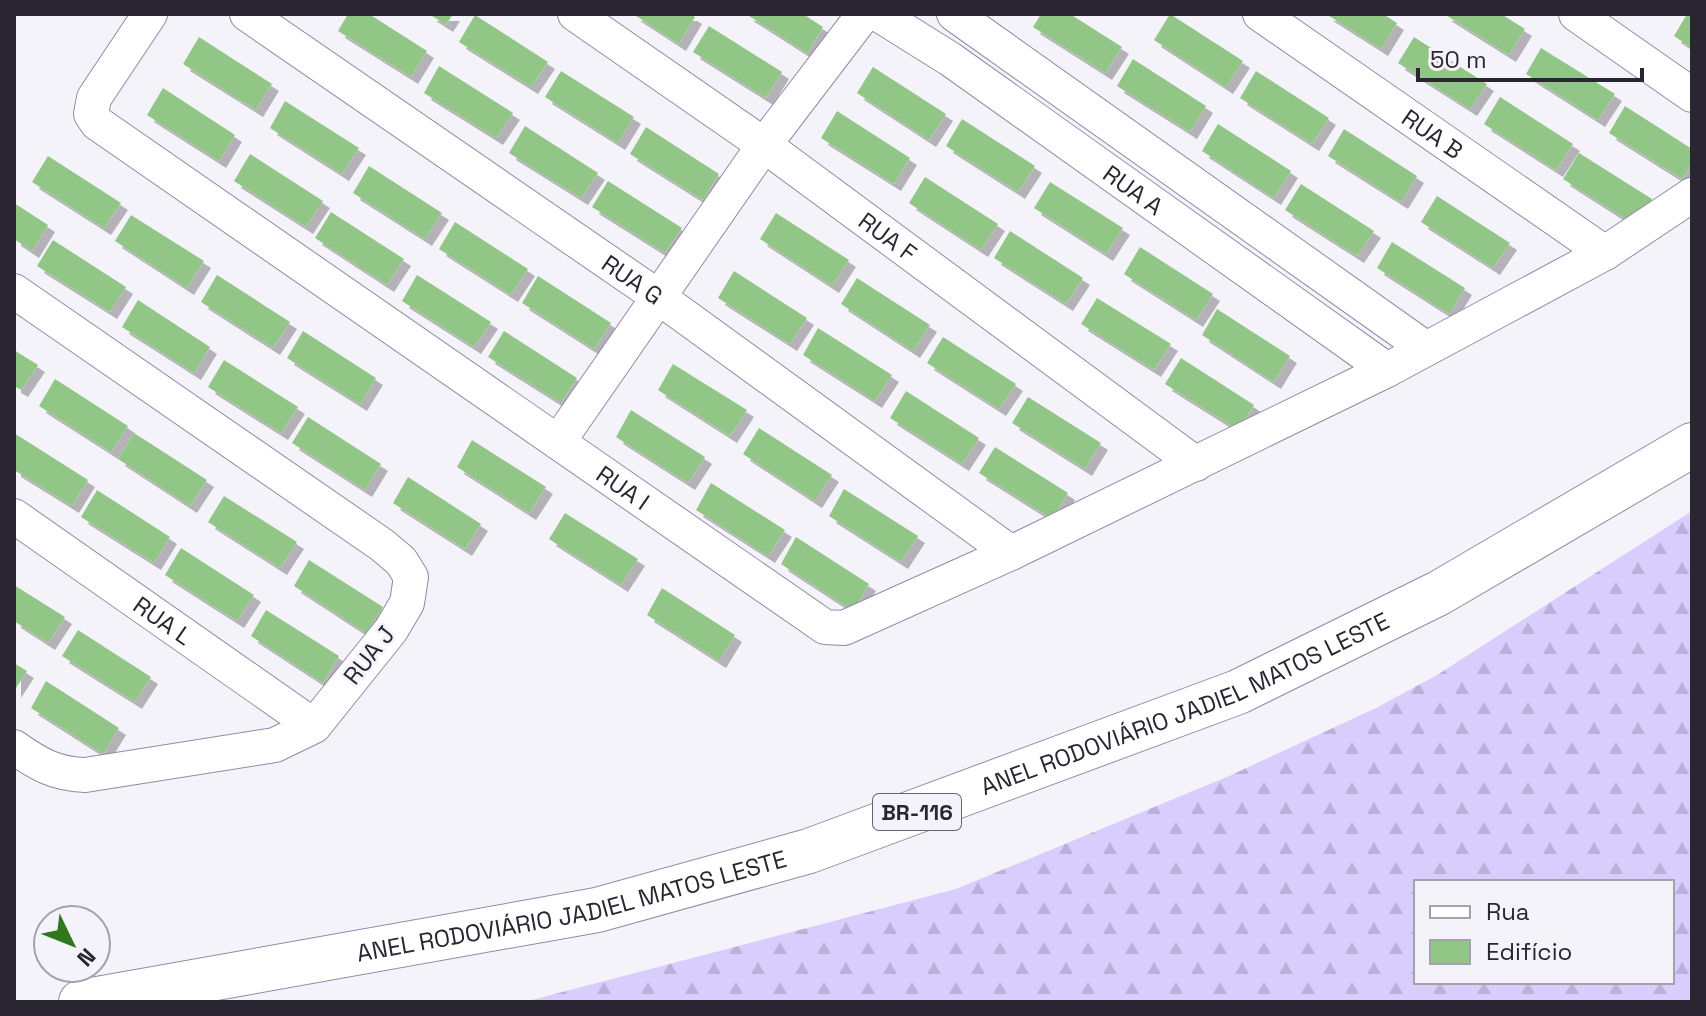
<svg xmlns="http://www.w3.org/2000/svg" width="1706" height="1016" viewBox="0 0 1706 1016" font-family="'Space Grotesk',sans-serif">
<defs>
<pattern id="forest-firs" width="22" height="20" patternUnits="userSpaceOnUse" patternTransform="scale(2)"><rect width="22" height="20" fill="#d9cdfe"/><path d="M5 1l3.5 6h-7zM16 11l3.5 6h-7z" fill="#bab0da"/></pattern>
<filter id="shadow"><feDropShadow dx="7" dy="7" stdDeviation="0" flood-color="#0004"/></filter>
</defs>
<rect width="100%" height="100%" fill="#f5f3fa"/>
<path fill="url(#forest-firs)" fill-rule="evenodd" d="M 1692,511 L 1692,1002 L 524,1002 L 956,889 L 1229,776 L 1376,708 L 1437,675 ZM 1416,882 L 1672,882 L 1672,982 L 1416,982 Z"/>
<g fill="#92c687" filter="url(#shadow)">
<polygon points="348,14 369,14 427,51 411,77 338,31"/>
<polygon points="429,14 453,14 446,25"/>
<polygon points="633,14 690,14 695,17 679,44"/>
<polygon points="746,14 803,14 823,27 807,53"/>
<polygon points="1041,14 1070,14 1122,47 1105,73 1033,27"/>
<polygon points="1170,14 1243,61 1226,87 1154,40"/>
<polygon points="1326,14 1383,14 1397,23 1381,49"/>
<polygon points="1444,14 1501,14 1525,29 1509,55"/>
<polygon points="1687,14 1692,14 1692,48 1674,36"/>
<polygon points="475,15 548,62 531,87 459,42"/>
<polygon points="709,26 782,72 766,98 693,52"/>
<polygon points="199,37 272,84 256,110 183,64"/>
<polygon points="1414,37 1487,84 1470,109 1398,63"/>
<polygon points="1541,48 1615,94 1598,120 1526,74"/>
<polygon points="1133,59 1206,106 1190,132 1117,86"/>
<polygon points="439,66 513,113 496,138 424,93"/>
<polygon points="873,67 946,114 929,140 857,93"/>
<polygon points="561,71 634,117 618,143 545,97"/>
<polygon points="1256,71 1329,118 1312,144 1240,98"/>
<polygon points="163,88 235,135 219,161 147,115"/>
<polygon points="1500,97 1573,144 1556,170 1484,124"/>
<polygon points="285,101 359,148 342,174 270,128"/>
<polygon points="1625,106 1692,149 1692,163 1682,179 1609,133"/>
<polygon points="837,111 910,158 894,184 821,138"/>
<polygon points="962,119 1035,166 1018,192 946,146"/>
<polygon points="1218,124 1291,171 1274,198 1202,151"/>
<polygon points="525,126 598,173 581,198 509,153"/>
<polygon points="646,127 719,174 703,200 630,154"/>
<polygon points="1344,129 1417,176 1401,202 1328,156"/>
<polygon points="1579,153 1652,199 1635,225 1563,179"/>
<polygon points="250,154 323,201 306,227 234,181"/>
<polygon points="48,156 121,203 104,228 32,182"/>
<polygon points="369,166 442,213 425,239 353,193"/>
<polygon points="925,177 998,224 981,250 909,203"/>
<polygon points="608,181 682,228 665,253 592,207"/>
<polygon points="1050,182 1123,228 1106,254 1034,208"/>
<polygon points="1301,184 1374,231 1357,256 1285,210"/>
<polygon points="1437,196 1510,243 1493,268 1421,222"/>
<polygon points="14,203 48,225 32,251 14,239"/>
<polygon points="331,212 404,259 387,285 315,238"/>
<polygon points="776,213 849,260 832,286 760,239"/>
<polygon points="131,215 204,261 187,288 115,241"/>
<polygon points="455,222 528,269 511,295 439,249"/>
<polygon points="1010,231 1083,278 1066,304 994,258"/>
<polygon points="53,240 126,287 110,312 37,266"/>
<polygon points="1392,242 1465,288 1449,314 1377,268"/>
<polygon points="1140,247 1213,294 1196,320 1124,274"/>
<polygon points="734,271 807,318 790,344 718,298"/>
<polygon points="217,275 290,322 273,348 201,302"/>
<polygon points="417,275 491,322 474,347 402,301"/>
<polygon points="538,276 611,323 594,349 522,303"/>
<polygon points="857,278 930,325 913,351 841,304"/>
<polygon points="1097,298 1171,344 1154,370 1081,324"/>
<polygon points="138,300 210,347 194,373 122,327"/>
<polygon points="1217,309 1290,356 1274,382 1202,335"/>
<polygon points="818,328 892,375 875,401 803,355"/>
<polygon points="303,331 376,378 360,404 287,358"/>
<polygon points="504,331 577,378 561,403 488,357"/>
<polygon points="943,337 1016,384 999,409 927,363"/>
<polygon points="14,350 38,365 21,390 14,386"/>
<polygon points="1181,358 1254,405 1238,430 1165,384"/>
<polygon points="224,360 298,407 281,433 208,387"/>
<polygon points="673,364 747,410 730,436 658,390"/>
<polygon points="55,379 128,426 111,452 39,406"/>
<polygon points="906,391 979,438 962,464 890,418"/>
<polygon points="1028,397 1101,443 1085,469 1012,423"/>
<polygon points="631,410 705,457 688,483 616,437"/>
<polygon points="308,417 381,464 365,490 292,443"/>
<polygon points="759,428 832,475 815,501 743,454"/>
<polygon points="14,433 88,480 72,506 14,470"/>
<polygon points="134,433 207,480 190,506 118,459"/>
<polygon points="472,440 546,487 529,513 457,467"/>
<polygon points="995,447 1068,493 1052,519 979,473"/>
<polygon points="408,477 481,524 465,549 393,503"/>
<polygon points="711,483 785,530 768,556 696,510"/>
<polygon points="844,489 918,536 901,562 829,516"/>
<polygon points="97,490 170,537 154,563 81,517"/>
<polygon points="224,496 297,542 280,568 208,522"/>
<polygon points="565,513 638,559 621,585 549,539"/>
<polygon points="796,537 869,584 853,611 781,564"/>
<polygon points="181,548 254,595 237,621 165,575"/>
<polygon points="309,560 383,607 366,633 294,586"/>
<polygon points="14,585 65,617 48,643 14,621"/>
<polygon points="662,588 735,635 719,661 647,615"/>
<polygon points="266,610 339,656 323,683 251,636"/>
<polygon points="78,630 151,677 135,702 62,656"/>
<polygon points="14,663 27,671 14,691"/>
<polygon points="46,681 119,728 103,754 31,708"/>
</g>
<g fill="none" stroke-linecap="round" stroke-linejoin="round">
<defs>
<g id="street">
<path id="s1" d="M 150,14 L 94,98 L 91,114 L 97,123 L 825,627 L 844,628 L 1011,553 L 1387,370 L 1605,253 L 1692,195"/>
<path id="s2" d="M 247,14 L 657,296 L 1011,553"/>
<path id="s3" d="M 575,14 L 764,145 L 1196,464"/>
<path id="s4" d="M 878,14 L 950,59 L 1387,370"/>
<polyline points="954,14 1425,348"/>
<path id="s5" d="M 1260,14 L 1605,253"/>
<polyline points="1576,14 1692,95"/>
<path d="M 14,291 L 382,545 L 401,561 L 411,577 L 407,603 L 391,630 L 314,726 L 275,745 L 85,775 C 55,774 38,764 14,747"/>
<polyline points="558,442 764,145 864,14"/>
<path id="s6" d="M 14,516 L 314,726"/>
</g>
<g id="highway">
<path id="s7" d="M 81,1002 L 597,910 L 809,851 L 1238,692 L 1439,593 L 1692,445"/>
</g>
</defs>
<use href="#street" stroke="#918aa8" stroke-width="36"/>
<use href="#highway" stroke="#918aa8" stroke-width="46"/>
<use href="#street" stroke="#fff" stroke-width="34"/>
<use href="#highway" stroke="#fff" stroke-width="44"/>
</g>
<g text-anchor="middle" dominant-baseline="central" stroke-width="6" stroke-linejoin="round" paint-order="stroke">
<rect fill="#f5f3fa" stroke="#66646e" stroke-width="2" x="873" y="794" width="88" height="36" rx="6"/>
<g font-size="22" font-weight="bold" fill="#292632">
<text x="917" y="812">BR-116</text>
</g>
<g font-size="24" fill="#292632" stroke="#f5f3fa">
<text stroke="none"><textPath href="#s5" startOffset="210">RUA B</textPath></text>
<text stroke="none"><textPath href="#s4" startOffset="310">RUA A</textPath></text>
<text stroke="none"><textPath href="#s3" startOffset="384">RUA F</textPath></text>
<text stroke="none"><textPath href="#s2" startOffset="468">RUA G</textPath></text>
<text stroke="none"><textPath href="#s1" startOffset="768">RUA I</textPath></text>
<text stroke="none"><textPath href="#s6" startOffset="182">RUA L</textPath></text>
<text transform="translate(369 655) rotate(-52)">RUA J</text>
<text stroke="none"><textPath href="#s7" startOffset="1148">ANEL RODOVIÁRIO JADIEL MATOS LESTE</textPath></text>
<text stroke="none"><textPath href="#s7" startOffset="500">ANEL RODOVIÁRIO JADIEL MATOS LESTE</textPath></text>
</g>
</g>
<rect width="1706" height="1016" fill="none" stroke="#292632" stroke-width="32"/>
<rect x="1414" y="880" width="260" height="104" fill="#f5f3fa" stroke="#a3a1aa" stroke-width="2"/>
<rect x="1430" y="906" width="40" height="12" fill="#ffffff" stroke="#a3a1aa" stroke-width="2"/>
<text x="1486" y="920" font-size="24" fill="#292632">Rua</text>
<rect x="1430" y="940" width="40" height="24" fill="#92c687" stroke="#a3a1aa" stroke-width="2"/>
<text x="1486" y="960" font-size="24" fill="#292632">Edifício</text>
<g transform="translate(72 944) rotate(133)"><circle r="38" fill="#f5f3fa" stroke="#a3a1aa" stroke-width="2"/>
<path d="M0-6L14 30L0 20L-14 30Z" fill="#2f781d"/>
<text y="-12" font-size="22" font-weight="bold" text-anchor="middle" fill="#292632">N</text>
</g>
<path d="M1418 68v12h224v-12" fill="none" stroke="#292632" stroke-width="4"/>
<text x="1430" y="68" font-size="24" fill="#292632" stroke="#f5f3fa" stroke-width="6" paint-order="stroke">50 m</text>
</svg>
